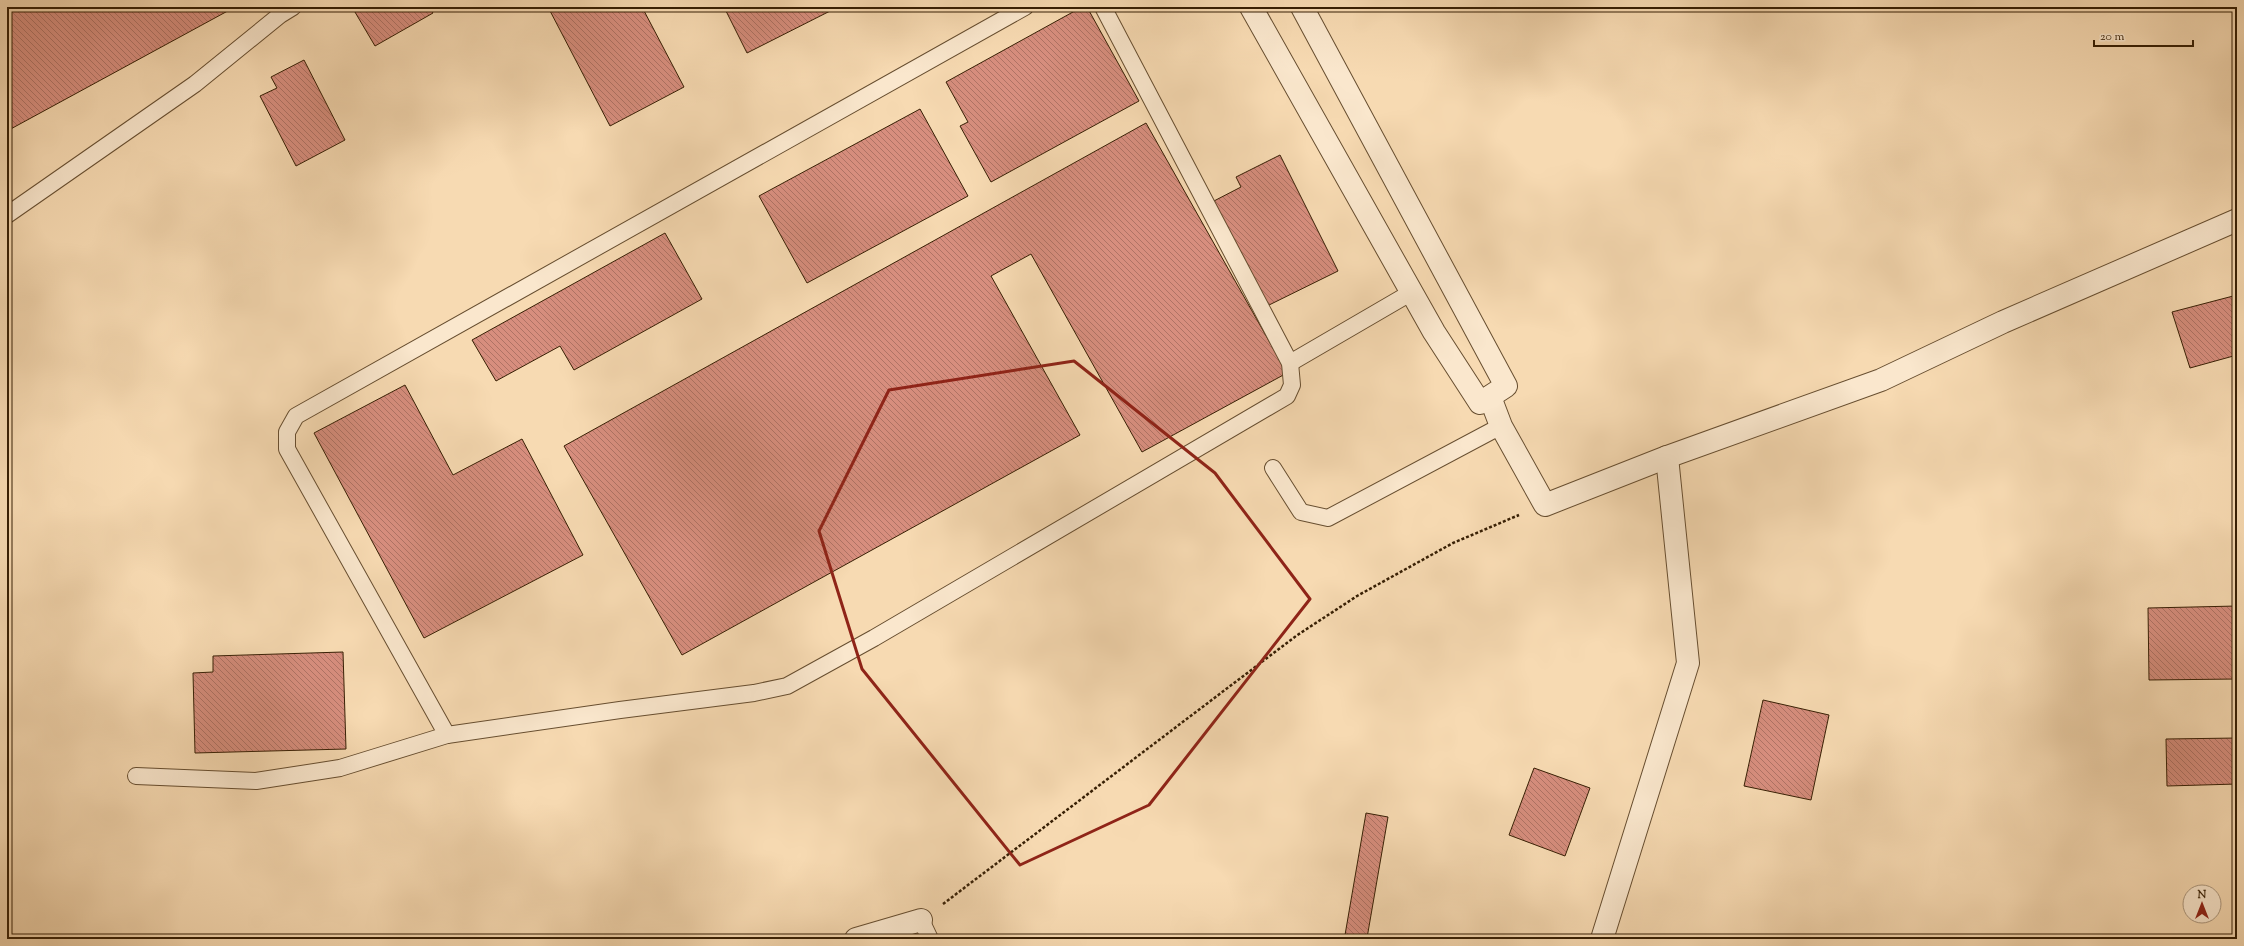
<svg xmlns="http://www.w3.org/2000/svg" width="2244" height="946" viewBox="0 0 2244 946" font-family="'Sorts Mill Goudy',serif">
<defs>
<pattern id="building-back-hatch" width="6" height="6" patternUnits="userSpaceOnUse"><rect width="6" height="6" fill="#d78e7e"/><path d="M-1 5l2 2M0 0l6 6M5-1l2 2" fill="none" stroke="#af7365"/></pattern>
</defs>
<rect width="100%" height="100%" fill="#f7dab2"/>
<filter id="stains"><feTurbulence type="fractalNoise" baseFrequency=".005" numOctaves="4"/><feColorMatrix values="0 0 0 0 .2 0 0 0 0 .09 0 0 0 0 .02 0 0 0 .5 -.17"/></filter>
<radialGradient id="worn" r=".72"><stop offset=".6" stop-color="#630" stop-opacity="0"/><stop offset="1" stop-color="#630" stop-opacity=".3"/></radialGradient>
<g fill="url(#building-back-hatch)" stroke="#371f04">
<polygon points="7,7 235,7 7,131"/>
<polygon points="352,7 429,7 433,13 375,46"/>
<polygon points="548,7 642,7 684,87 610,126"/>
<polygon points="724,7 838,7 747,53"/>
<polygon points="1082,7 1087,7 1139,101 991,182 960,126 968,122 946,82"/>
<polygon points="304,60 345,140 296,166 260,96 277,88 271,77"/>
<polygon points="920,109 968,196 807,283 759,196"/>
<polygon points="1146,123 1287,373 1142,452 1031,254 991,276 1080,435 682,655 564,446"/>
<polygon points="1280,155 1338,271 1265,307 1212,202 1241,187 1236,177"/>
<polygon points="665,233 702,299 574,370 560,346 496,381 472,340"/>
<polygon points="2237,295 2237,355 2190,368 2172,312"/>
<polygon points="405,385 453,475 522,439 583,555 424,638 314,433"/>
<polygon points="2237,606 2237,679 2149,680 2148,608"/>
<polygon points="343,652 346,749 195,753 193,673 213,672 213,656"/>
<polygon points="1763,700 1829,715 1811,800 1744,786"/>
<polygon points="2237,738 2237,784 2167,786 2166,739"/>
<polygon points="1534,768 1590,788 1565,856 1509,835"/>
<polygon points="1366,813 1388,817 1367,938 1345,935"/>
</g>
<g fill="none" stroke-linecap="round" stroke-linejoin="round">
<defs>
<g id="lane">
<polyline points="1025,7 296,416 287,432 287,449 447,735 620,710 754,693 787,686 874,638 1287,396 1292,385 1290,363 1103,7"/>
<polyline points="7,215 195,84 280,15 293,7"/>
<polyline points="1290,363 1412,292"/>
<polyline points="1273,468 1301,512 1328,518 1501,426"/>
<polyline points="136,776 256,781 340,768 447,735"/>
<polyline points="921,920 930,939"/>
</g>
<g id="street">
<polyline points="1251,7 1434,332 1480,403 1506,386 1302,7"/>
<polyline points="1490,397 1501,426 1545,505 1667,457 1881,380 2003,322 2237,220"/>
<polyline points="856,939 921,920"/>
<polyline points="1602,939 1688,663 1667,457"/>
</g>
</defs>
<use href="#lane" stroke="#674e30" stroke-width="18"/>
<use href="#street" stroke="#674e30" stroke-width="24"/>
<polyline stroke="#371f04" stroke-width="2.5" stroke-dasharray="3 2" stroke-linecap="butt" points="943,904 1296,636 1357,596 1453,543 1519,515"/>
<use href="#lane" stroke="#fae7cd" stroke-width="16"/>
<use href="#street" stroke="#fae7cd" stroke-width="22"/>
</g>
<path fill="none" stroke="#8f2418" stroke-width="3" stroke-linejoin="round" d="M 1074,361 L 1215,473 L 1310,599 L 1149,805 L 1020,865 L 862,669 L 819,531 L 889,390 Z"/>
<rect width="2244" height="946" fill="none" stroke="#f7dab2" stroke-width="24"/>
<rect x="8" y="8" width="2228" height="930" fill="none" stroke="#371f04" stroke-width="2"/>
<rect x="12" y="12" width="2220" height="922" fill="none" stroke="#371f04"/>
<g transform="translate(2202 904)"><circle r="19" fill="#fae7cd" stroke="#ac977d"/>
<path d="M0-3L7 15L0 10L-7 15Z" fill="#8f2418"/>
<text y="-6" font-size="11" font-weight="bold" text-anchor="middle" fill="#371f04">N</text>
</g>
<path d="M2094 40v6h99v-6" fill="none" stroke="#371f04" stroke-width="2"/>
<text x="2100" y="40" font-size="12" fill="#371f04" stroke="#fae7cd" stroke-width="3" paint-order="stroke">20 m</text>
<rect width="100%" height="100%" filter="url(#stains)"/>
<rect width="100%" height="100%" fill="url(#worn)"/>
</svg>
